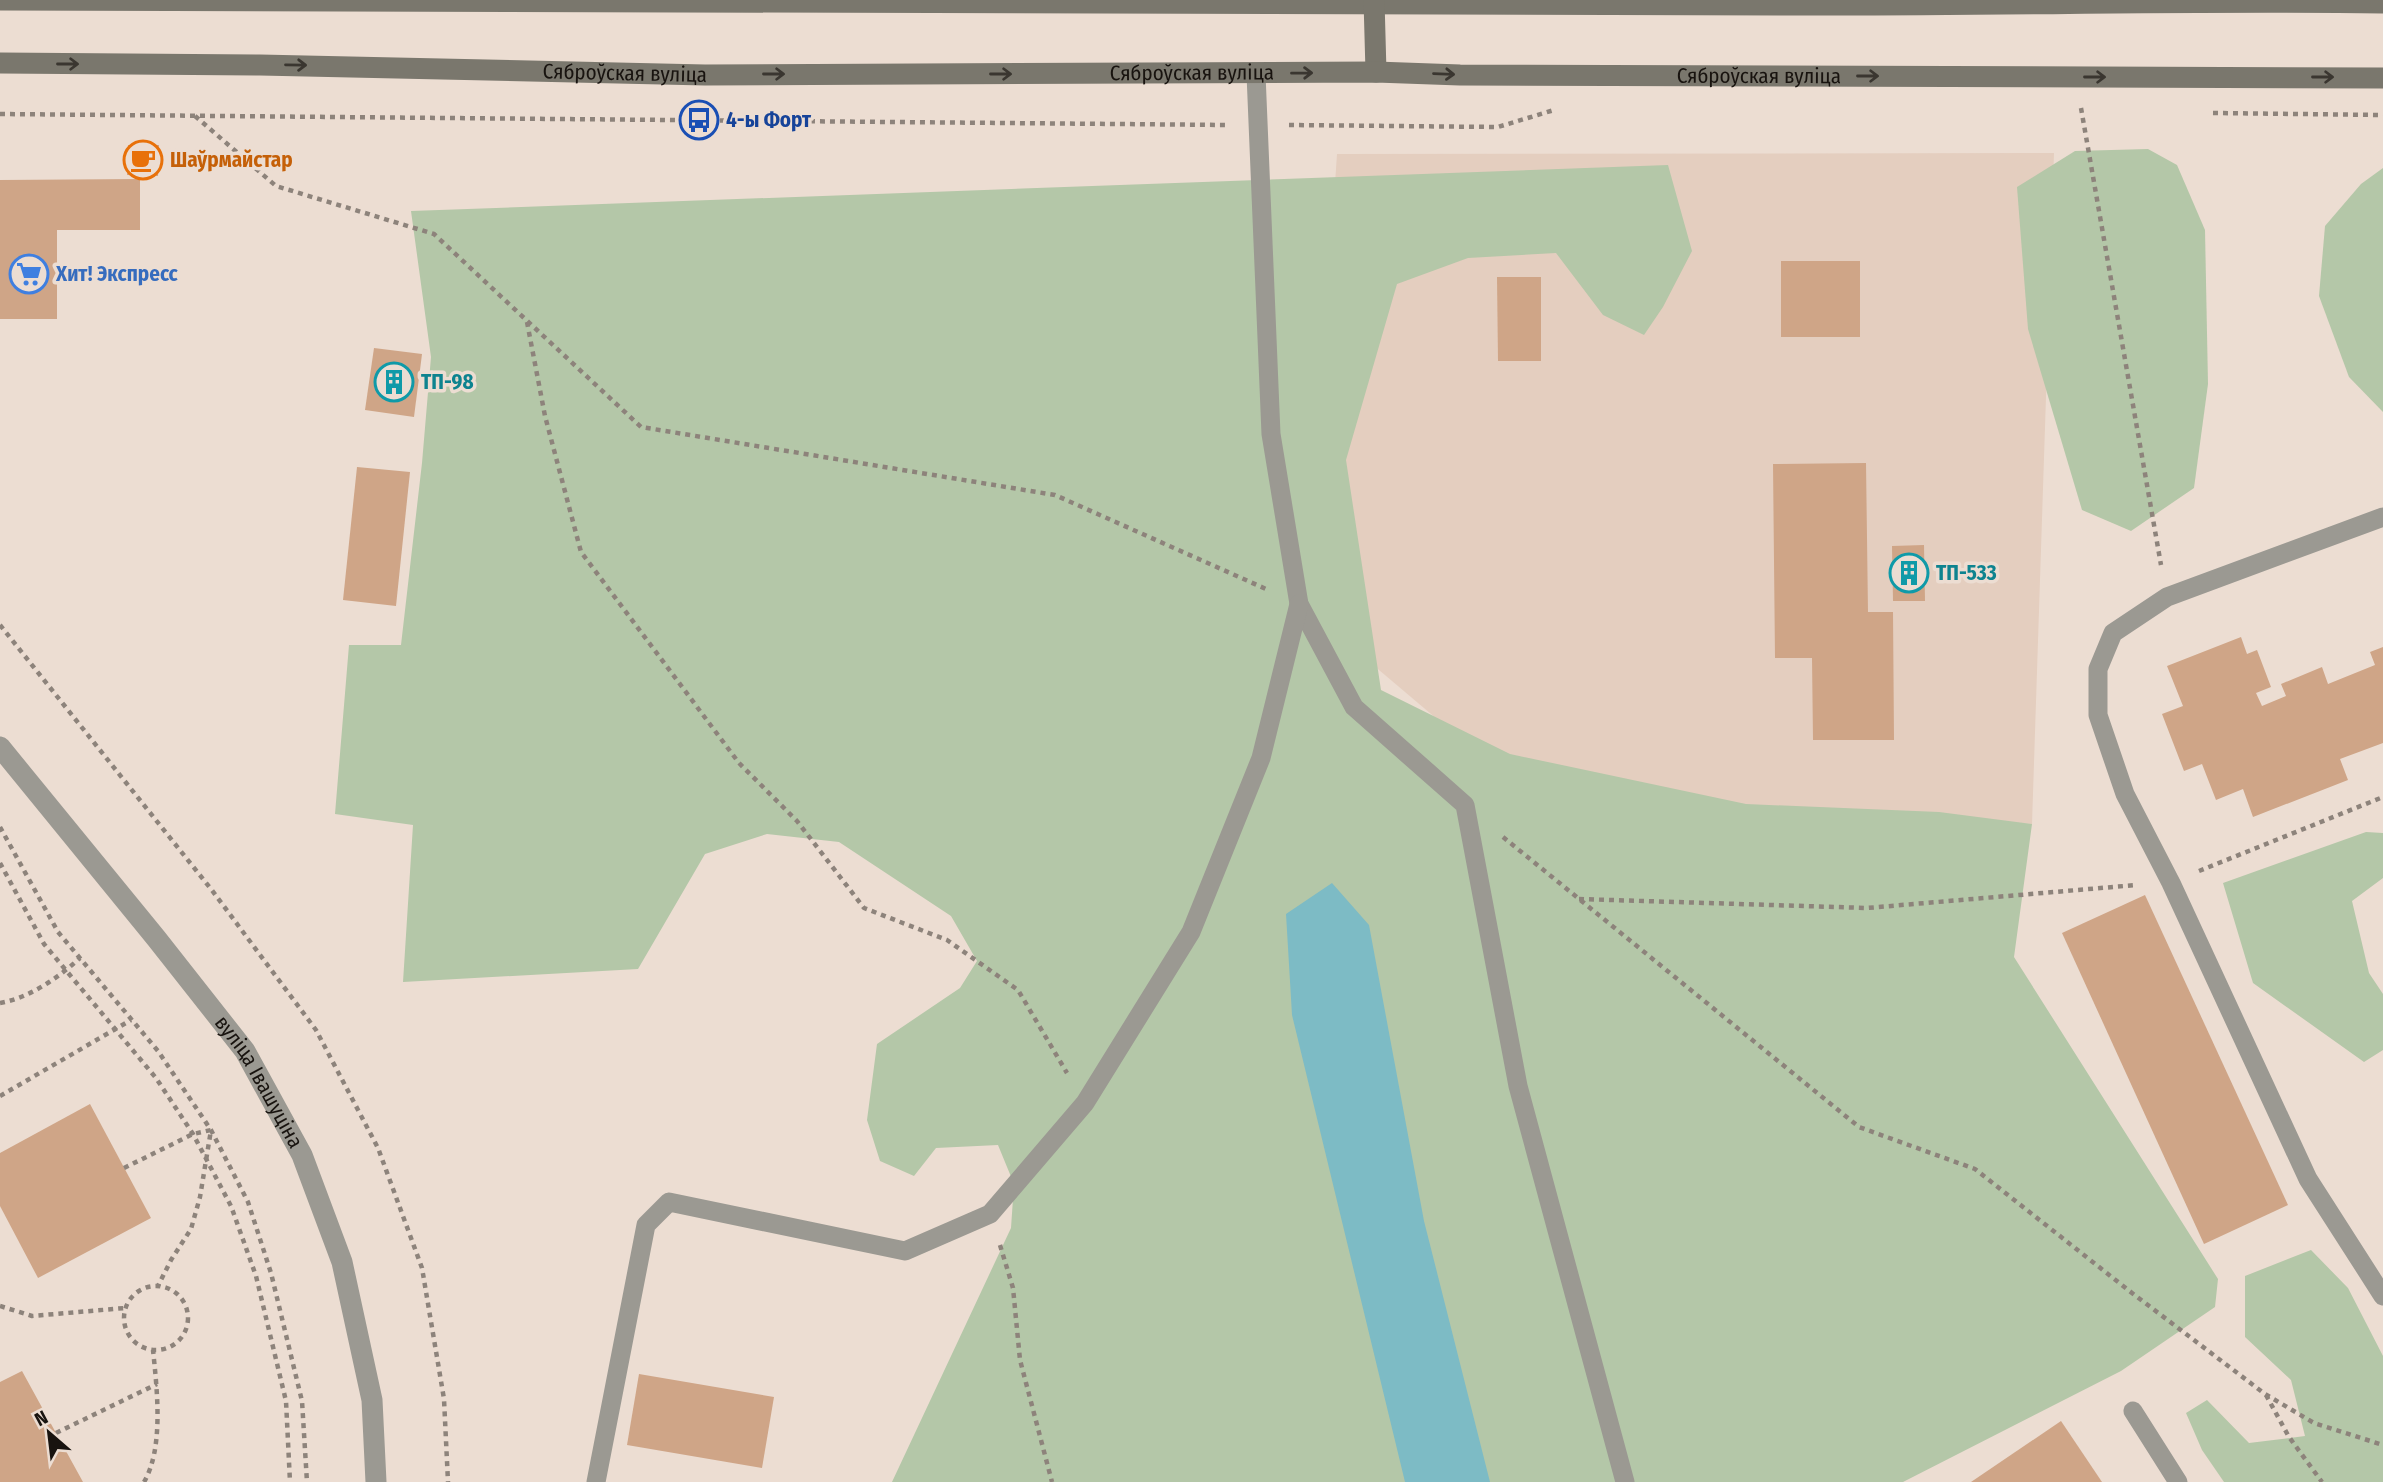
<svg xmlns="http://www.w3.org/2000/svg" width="2383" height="1482" viewBox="0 0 2383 1482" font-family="'Fira Sans Condensed',sans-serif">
<rect width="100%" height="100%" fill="#ecddd2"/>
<polygon fill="#e4cebf" points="2054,153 2032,824 1528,796 1366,659 1314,496 1337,154"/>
<g fill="#b4c7a8">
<polygon points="2148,149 2177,165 2205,230 2208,384 2194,488 2131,531 2082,510 2028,329 2017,187 2075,151"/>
<polygon points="1668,165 1692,251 1663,307 1644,335 1603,315 1556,253 1468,258 1397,284 1346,460 1381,690 1510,754 1746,804 1939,812 2032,824 2014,957 2218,1279 2215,1307 2121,1371 1903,1482 892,1482 1011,1228 1014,1184 998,1145 936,1148 914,1176 880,1161 867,1120 877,1044 960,988 977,961 951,916 839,842 767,834 705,854 638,969 403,982 413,825 335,814 349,645 401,645 422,463 431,357 411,211"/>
<polygon points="2383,168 2383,412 2349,377 2319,296 2325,226 2361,184"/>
<polygon points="2366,832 2383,833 2383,878 2352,901 2369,973 2383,994 2383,1050 2364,1062 2253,983 2223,883"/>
<polygon points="2311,1250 2348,1288 2383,1356 2383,1482 2224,1482 2202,1450 2186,1413 2207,1400 2249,1443 2305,1436 2291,1380 2245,1337 2245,1276"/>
</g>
<polygon fill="#7dbbc5" points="1332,883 1369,925 1424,1221 1490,1482 1405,1482 1292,1015 1286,914"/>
<g fill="#cfa587">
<polygon points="128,145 159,145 158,176 127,175"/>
<polygon points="140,179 140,230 57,230 57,319 0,319 0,180"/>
<rect x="1781" y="261" width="79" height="76"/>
<polygon points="1497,277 1541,277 1541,361 1498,361"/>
<polygon points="374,348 422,354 414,417 365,410"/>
<polygon points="1866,463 1868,612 1893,612 1894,740 1813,740 1812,658 1775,658 1773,464"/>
<polygon points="357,467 410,472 396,606 343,600"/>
<polygon points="1924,545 1925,601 1893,601 1892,546"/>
<polygon points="2241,637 2247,654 2257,650 2271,687 2256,693 2262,706 2286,696 2281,684 2322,667 2328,684 2375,665 2370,652 2383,647 2383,743 2340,759 2348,780 2253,817 2243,789 2216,800 2202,764 2184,771 2162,714 2183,706 2167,666"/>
<polygon points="2145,895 2288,1205 2204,1244 2062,933"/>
<polygon points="90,1104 151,1218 38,1278 0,1206 0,1153"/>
<polygon points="22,1371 56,1433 83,1482 0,1482 0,1382"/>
<polygon points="639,1374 774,1397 762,1468 627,1445"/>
<polygon points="2061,1421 2102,1482 1971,1482"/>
</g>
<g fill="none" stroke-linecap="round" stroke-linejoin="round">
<g stroke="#8d837b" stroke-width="4.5" stroke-dasharray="5 5" stroke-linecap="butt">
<polyline points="2081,108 2161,565"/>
<polyline points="2213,113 2383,115"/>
<polyline points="0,114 1228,125"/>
<polyline points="195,116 276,186 434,234 641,427 1055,495 1266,589"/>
<polyline points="1289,125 1498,127 1554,110"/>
<polyline points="527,322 545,416 581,552 739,763 797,821 864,908 947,940 1018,990 1067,1073"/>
<polyline points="0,625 211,889 316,1030 378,1148 422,1268 444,1399 448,1482"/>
<polyline points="0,827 58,932 158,1051 211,1130 248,1202 271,1273 302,1401 307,1482"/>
<polyline points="1503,837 1859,1127 1975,1169 2132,1293 2265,1394 2314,1423 2383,1445"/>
<polyline points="0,863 44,944 156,1078 193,1134 231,1206 256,1276 286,1401 290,1482"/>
<polyline points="2199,871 2383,797"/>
<polyline points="1579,899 1867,908 2136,885"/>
<path d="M 0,1003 C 29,998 58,978 80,958"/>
<polyline points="0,1096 131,1020"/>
<polyline points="124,1168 193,1134 211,1130 200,1197 191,1229 171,1260 158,1286"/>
<polyline points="1000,1245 1013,1288 1020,1360 1052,1482"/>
<circle cx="156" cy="1318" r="32"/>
<polyline points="0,1306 32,1316 125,1308"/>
<polyline points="2266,1395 2289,1437 2322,1482"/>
<polyline points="56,1433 157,1384"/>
<path d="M 144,1482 C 164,1448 157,1389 153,1350"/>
</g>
<g stroke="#9b9992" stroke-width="19">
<polyline points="1256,74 1271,434 1299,604 1354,707 1465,805 1518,1086 1625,1482"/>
<polyline points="2383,517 2167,597 2113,633 2098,669 2098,715 2125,794 2171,883 2308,1179 2383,1296"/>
<polyline points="2133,1411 2178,1482"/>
<polyline points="596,1482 646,1225 669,1202 905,1251 990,1214 1085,1103 1191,932 1261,758 1299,604"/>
</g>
<path stroke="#9b9992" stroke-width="21" id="s1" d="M 0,747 L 156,938 L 245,1051 L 302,1155 L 342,1262 L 372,1400 L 376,1482"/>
<g stroke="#7a776d" stroke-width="21">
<path d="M 0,0 C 599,2 1198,2 1796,5 C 1992,6 2187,0 2383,3"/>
<polyline points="1374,0 1376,72"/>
<path id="s2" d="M 0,63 L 260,65 L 705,75 L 1376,72 L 1460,75 L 2383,78"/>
</g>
</g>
<defs><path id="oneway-shaft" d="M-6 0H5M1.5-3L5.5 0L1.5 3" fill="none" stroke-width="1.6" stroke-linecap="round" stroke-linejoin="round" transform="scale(1.75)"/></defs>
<g stroke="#3a3630">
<use href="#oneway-shaft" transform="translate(68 64)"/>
<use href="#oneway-shaft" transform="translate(296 65) rotate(1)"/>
<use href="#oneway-shaft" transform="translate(1302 73) rotate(-1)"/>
<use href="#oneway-shaft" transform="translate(774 74)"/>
<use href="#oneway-shaft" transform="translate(1001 74)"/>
<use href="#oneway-shaft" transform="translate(1444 74) rotate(2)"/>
<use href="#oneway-shaft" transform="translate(1868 76)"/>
<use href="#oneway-shaft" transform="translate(2095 77)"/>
<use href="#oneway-shaft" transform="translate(2323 77)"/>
</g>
<defs>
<symbol id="bus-ring" viewBox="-11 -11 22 22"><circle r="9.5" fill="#ecddd2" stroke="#1a4fb4" stroke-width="1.5"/><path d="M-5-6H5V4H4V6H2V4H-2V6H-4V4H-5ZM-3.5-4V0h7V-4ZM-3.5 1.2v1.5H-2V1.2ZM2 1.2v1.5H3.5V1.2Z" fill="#1a4fb4"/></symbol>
<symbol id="cafe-ring" viewBox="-11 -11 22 22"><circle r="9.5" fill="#ecddd2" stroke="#e8710a" stroke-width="1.5"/><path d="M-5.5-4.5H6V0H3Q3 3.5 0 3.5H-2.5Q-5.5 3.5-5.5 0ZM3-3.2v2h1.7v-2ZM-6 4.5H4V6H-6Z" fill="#e8710a"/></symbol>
<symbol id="supermarket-ring" viewBox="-11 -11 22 22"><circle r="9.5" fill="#ecddd2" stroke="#3f7fe0" stroke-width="1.5"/><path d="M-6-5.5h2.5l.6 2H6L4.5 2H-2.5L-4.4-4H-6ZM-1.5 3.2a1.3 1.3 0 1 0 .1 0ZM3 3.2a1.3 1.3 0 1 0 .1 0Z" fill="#3f7fe0"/></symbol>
<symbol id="building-ring" viewBox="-11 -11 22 22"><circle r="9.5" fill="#ecddd2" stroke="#0f9aa8" stroke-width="1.5"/><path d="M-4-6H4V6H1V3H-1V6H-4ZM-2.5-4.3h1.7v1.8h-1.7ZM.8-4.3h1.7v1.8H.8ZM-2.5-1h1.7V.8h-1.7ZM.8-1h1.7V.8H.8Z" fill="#0f9aa8"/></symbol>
</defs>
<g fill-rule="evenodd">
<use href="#bus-ring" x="677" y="98" width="44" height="44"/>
<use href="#cafe-ring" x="121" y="138" width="44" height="44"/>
<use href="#supermarket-ring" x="7" y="252" width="44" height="44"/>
<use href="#building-ring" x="372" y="360" width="44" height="44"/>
<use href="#building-ring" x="1887" y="551" width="44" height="44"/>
</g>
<g text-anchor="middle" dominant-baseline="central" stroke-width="7" stroke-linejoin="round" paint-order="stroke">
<g font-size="21" fill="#18130f" stroke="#ecddd2">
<text stroke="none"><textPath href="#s2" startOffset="625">Сяброўская вуліца</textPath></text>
<text stroke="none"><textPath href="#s2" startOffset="1192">Сяброўская вуліца</textPath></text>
<text stroke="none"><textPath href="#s2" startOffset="1759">Сяброўская вуліца</textPath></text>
<text stroke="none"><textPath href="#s1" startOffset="424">вуліца Івашуціна</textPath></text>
</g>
<g font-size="21" font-weight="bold" fill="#164399" stroke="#ecddd2" text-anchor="start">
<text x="726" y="120">4-ы Форт</text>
</g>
<g font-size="21" font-weight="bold" fill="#c56008" stroke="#ecddd2" text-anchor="start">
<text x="170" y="160">Шаўрмайстар</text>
</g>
<g font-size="21" font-weight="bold" fill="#366cbe" stroke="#ecddd2" text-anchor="start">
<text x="56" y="274">Хит! Экспресс</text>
</g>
<g font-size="21" font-weight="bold" fill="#0d838f" stroke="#ecddd2" text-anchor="start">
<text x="421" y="382">ТП-98</text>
<text x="1936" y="573">ТП-533</text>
</g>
</g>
<g transform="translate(49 1433) rotate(332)" stroke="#ecddd2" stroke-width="5" paint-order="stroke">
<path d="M0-5L12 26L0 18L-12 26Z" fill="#18130f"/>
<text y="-10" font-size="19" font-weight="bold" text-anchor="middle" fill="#18130f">N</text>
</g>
</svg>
